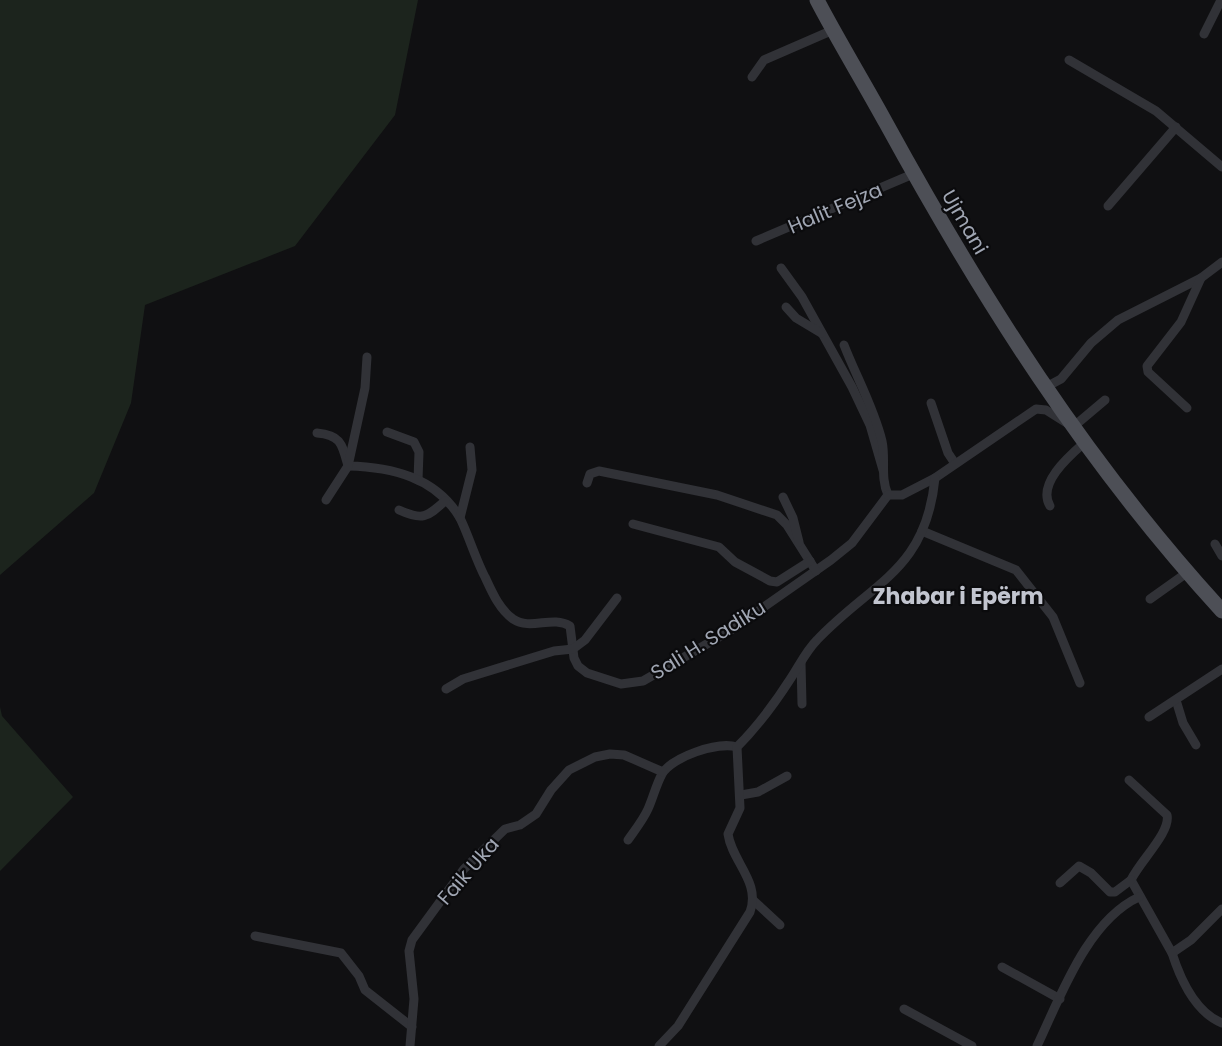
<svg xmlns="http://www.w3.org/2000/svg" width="1222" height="1046" viewBox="0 0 1222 1046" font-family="Poppins,sans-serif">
<rect width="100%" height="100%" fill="#101012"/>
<g fill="#1c241d">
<polygon points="0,0 418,0 395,115 295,246 145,305 131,403 94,493 0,575"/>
<polygon points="0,707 2,716 73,797 0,871"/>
</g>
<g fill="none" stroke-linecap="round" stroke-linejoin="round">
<g stroke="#313237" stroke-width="9">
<polyline points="1204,34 1221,0"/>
<polyline points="1069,60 1156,111 1222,167"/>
<polyline points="752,77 764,60 833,30"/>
<polyline points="1108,206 1176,127"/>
<polyline points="756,241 913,174"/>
<polyline points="781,268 802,297 852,387 870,425 883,470"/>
<polyline points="786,307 796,318 821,333"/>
<path d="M 844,345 C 856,376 874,408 882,441 C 886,459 880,477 888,495"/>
<polyline points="1046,387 1061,379 1091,343 1118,320 1201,278 1222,262"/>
<polyline points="931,403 948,453 954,462"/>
<polyline points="1187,408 1148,372 1147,366 1181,322 1201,278"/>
<polyline points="387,432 414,442 419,452 418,480"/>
<path d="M 317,433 C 341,435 342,444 348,466 C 391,467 436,477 460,518 C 468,534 476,560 485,577 C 492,592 499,609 513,619 C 531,631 552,615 570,626 L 574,658 L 578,666 L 587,673 L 621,684 L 643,681 L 731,630 L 831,560 L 852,543 L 888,495"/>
<polyline points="587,483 590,474 599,471 717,495 777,515 787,525 816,571"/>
<polyline points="888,495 902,495 935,478 1036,409 1046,410 1073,427 1105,400"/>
<polyline points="783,497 793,518 799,542"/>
<polyline points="326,500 348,466 365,388 367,357"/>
<path d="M 1050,506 C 1037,484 1068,457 1084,443"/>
<path d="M 399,510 C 423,521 427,517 445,501"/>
<polyline points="460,518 472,470 470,447"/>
<polyline points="633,524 719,547 735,562 770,581 777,582 810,561"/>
<polyline points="922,531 1016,570 1053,617 1080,683"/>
<polyline points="1215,544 1222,556"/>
<polyline points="1150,599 1188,572"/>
<polyline points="801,663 802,704"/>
<polyline points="446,689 463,679 554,651 573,649 585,640 617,598"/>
<polyline points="1176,700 1183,723 1196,745"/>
<polyline points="1149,717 1222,669"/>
<path d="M 1129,780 L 1167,815 C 1171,832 1140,861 1131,880 L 1172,953 L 1191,940 L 1222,909"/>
<polyline points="741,795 758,792 787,776"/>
<path d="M 628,840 C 635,830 643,820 648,809 C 653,798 656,785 662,774 C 672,757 718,741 737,747"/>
<polyline points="1060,883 1079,866 1091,873 1110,892 1115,892 1131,880"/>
<polyline points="754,901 780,925"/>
<polyline points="255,936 341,953 359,976 365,990 412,1027"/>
<path d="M 1172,953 C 1180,978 1195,1012 1222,1023"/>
<polyline points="1002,967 1060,999"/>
<polyline points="904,1009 972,1046"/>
<polyline points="410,1046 414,999 409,951 412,940 464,869 505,829 520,825 536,814 551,790 569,770 595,757 610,754 624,755 663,772"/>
<path d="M 659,1046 L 678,1026 L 750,912 C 761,882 732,862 728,834 L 740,808 L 737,747 C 758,726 775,703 791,678 C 799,666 806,651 817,640 C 872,582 926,571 935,478"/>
<path d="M 1037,1046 C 1060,998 1087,921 1139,897"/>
</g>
<path stroke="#4d4f56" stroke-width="15" d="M 817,0 C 839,42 863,81 886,123 C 983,300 1085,461 1222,611"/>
</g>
<g text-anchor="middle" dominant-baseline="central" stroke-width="4.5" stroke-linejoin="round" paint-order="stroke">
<g font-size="20" fill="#a0a6b3" stroke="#0b0b0d">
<text transform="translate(835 208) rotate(-23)">Halit Fejza</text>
<text transform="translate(965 222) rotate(60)">Ujmani</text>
<text transform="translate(708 640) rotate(-32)">Sali H. Sadiku</text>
<text transform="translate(468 871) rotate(-49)">Faik Uka</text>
</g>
<g font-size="22" font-weight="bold" fill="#c2c5cf" stroke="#0b0b0d">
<text x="958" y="596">Zhabar i Epërm</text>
</g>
</g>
</svg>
